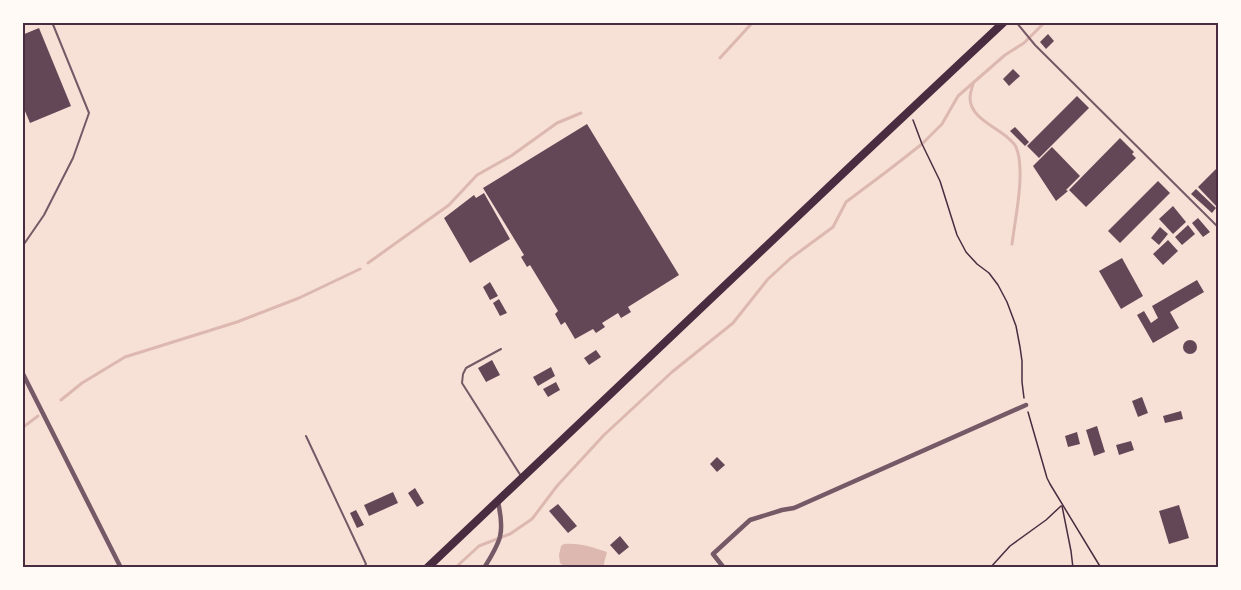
<svg xmlns="http://www.w3.org/2000/svg" width="1241" height="590" viewBox="0 0 1241 590" font-family="Ubuntu,sans-serif">
<rect width="100%" height="100%" fill="#f7e1d7"/>
<path fill="#dcb8b0" d="M 564,544 C 583,543 590,547 607,552 L 603,567 L 565,567 L 560,563 L 559,555 L 561,546 Z"/>
<g fill="none" stroke-linecap="round" stroke-linejoin="round">
<g stroke="#dcb8b0" stroke-width="3">
<polyline points="720,58 753,22"/>
<path d="M 973,84 C 972,88 970,93 970,98 C 970,117 994,126 1007,137 C 1010,140 1014,143 1016,147 C 1026,170 1015,219 1012,244"/>
<polyline points="368,263 449,205 477,175 511,156 557,123 581,113"/>
<polyline points="61,400 82,383 125,357 237,322 299,298 360,269"/>
<polyline points="22,428 38,416"/>
<polyline points="455,568 479,546 510,534 532,519 557,486 604,435 672,372 733,323 768,279 791,258 833,227 846,202 890,169 922,144 942,124 958,96 1005,55 1024,43 1045,22"/>
</g>
</g>
<g fill="#644757">
<polygon points="39,28 71,106 30,123 22,104 22,35"/>
<polygon points="1048,34 1054,41 1046,49 1040,42"/>
<polygon points="1013,69 1020,76 1009,86 1003,79"/>
<polygon points="1077,96 1089,108 1039,158 1027,146"/>
<polygon points="587,124 679,275 628,307 631,312 621,318 618,313 602,323 605,327 596,333 593,329 575,339 565,322 561,325 555,314 558,311 530,265 527,267 521,257 524,255 483,188"/>
<polygon points="1015,127 1029,142 1025,146 1010,131"/>
<polygon points="1120,138 1134,152 1132,154 1136,158 1086,207 1069,190"/>
<polygon points="1052,147 1080,176 1066,190 1068,191 1056,201 1033,166"/>
<polygon points="1217,168 1218,169 1218,208 1198,187"/>
<polygon points="1158,181 1170,193 1120,243 1108,231"/>
<polygon points="1196,189 1216,208 1212,213 1191,194"/>
<polygon points="484,193 510,239 470,263 444,218 474,195 476,198"/>
<polygon points="1173,206 1186,222 1173,234 1159,219"/>
<polygon points="1198,218 1210,232 1203,237 1192,223"/>
<polygon points="1188,225 1195,234 1182,245 1175,237"/>
<polygon points="1160,227 1168,234 1159,245 1151,238"/>
<polygon points="1168,240 1178,251 1163,265 1153,254"/>
<polygon points="1122,258 1143,296 1121,309 1099,271"/>
<polygon points="1197,280 1204,292 1170,312 1179,328 1153,343 1137,315 1144,311 1151,323 1158,318 1152,306"/>
<polygon points="490,282 498,296 490,300 483,287"/>
<polygon points="499,299 507,313 500,316 493,303"/>
<circle cx="1190" cy="347" r="7"/>
<polygon points="596,350 601,357 589,365 584,358"/>
<polygon points="492,360 500,375 486,382 478,368"/>
<polygon points="551,367 555,376 538,386 533,377"/>
<polygon points="556,382 560,390 553,394 552,393 553,394 548,397 543,389"/>
<polygon points="1142,397 1148,413 1138,417 1132,401"/>
<polygon points="1181,411 1183,419 1165,423 1163,416"/>
<polygon points="1097,426 1105,452 1094,456 1086,430"/>
<polygon points="1077,432 1080,444 1068,447 1065,436"/>
<polygon points="1131,441 1134,450 1119,455 1116,445"/>
<polygon points="717,457 725,465 717,472 710,464"/>
<polygon points="415,488 424,503 417,507 408,493"/>
<polygon points="393,492 398,503 369,516 364,505"/>
<polygon points="558,504 577,526 568,533 549,511"/>
<polygon points="1179,505 1189,538 1169,544 1159,511"/>
<polygon points="356,510 364,525 357,528 350,513"/>
<polygon points="620,536 629,547 619,555 610,545"/>
</g>
<g fill="none" stroke-linecap="round" stroke-linejoin="round">
<g stroke="#4a2c40" stroke-width="1.5">
<polyline points="913,120 922,144 940,181 957,235 966,252 977,264 989,273 998,285 1007,302 1016,326 1020,347 1022,361 1022,382 1024,398"/>
<polyline points="1028,412 1047,478 1050,484 1101,568"/>
<polyline points="1062,506 1071,551 1073,568"/>
<polyline points="990,568 1010,546 1046,520 1061,506"/>
</g>
<g stroke="#755966" stroke-width="2">
<polyline points="1016,22 1035,45 1218,227"/>
<polyline points="22,247 44,215 73,158 89,113 52,22"/>
<polyline points="501,349 466,368 463,374 462,383 521,476"/>
<polyline points="306,436 366,564 363,568"/>
</g>
<g stroke="#755966" stroke-width="4.5">
<polyline points="22,372 121,568"/>
<path d="M 484,568 C 501,541 505,533 498,502"/>
<polyline points="724,568 713,554 750,520 782,510 794,508 1026,405"/>
</g>
<polyline stroke="#4a2c40" stroke-width="8" points="427,568 855,162 1004,22"/>
</g>
<rect width="1241" height="590" fill="none" stroke="#fffaf5" stroke-width="48"/>
<rect x="24" y="24" width="1193" height="542" fill="none" stroke="#4a2c40" stroke-width="2"/>
</svg>
